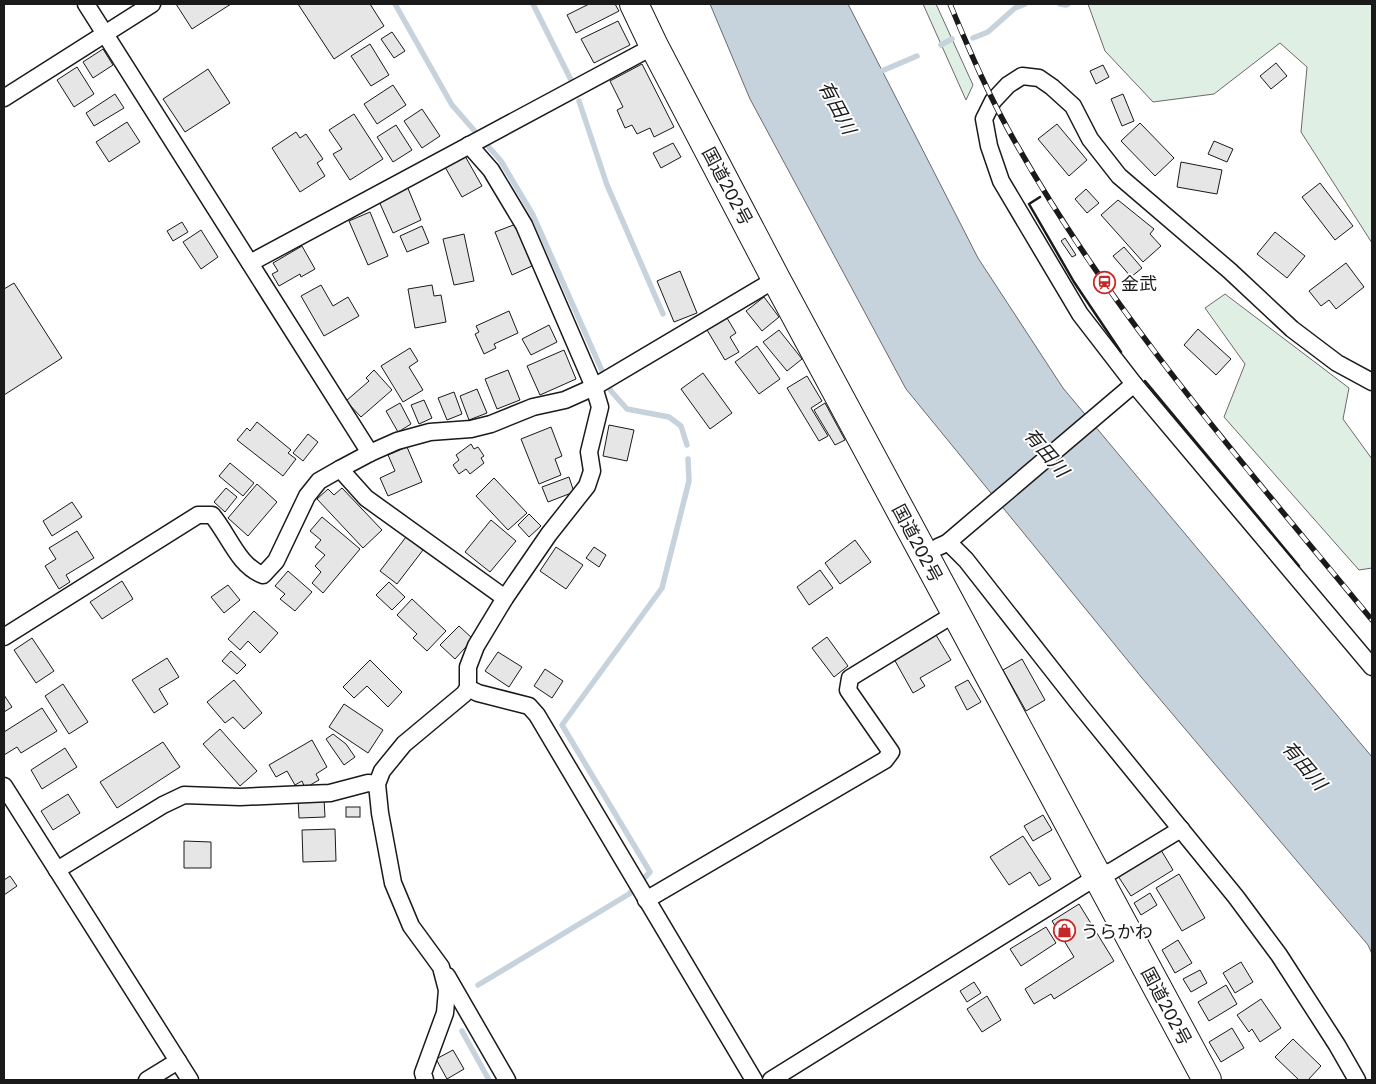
<svg xmlns="http://www.w3.org/2000/svg" width="1376" height="1084" viewBox="0 0 1376 1084" font-family="Lato,'Noto Sans JP',sans-serif">
<rect width="100%" height="100%" fill="#fff"/>
<g fill="#e0efe3" stroke="#6a6a6a">
<polygon points="923,4 936,4 973,85 966,100"/>
<polygon points="1088,4 1372,4 1372,243 1301,132 1307,67 1280,43 1214,94 1153,102 1105,51"/>
<polygon points="1225,294 1349,388 1343,419 1372,459 1372,568 1359,570 1224,417 1245,364 1205,308"/>
</g>
<polygon fill="#c6d2dc" stroke="#6a6a6a" points="710,4 848,4 978,258 1063,388 1372,757 1372,954 1368,945 1142,678 906,389 750,99"/>
<g fill="none" stroke-linecap="round" stroke-linejoin="round">
<g stroke="#c6d2dc" stroke-width="5.5">
<polyline points="395,4 452,105 501,161 533,215 611,391 627,409 669,417 681,426 687,445"/>
<polyline points="533,4 572,82"/>
<polyline points="1060,4 1066,5 1068,4"/>
<polyline points="973,38 988,32 1015,8 1025,4"/>
<polyline points="941,45 952,39"/>
<polyline points="877,73 917,56"/>
<polyline points="579,101 607,185 663,314"/>
<polyline points="478,985 629,894 650,872 562,725 662,588 689,481 688,459"/>
<polyline points="462,1031 489,1080"/>
</g>
</g>
<g fill="#e6e6e6" stroke="#1a1a1a">
<polygon points="176,4 231,4 192,29"/>
<polygon points="298,4 370,4 384,26 334,59"/>
<polygon points="589,4 615,4 619,11 576,33 567,15"/>
<polygon points="618,21 630,45 594,63 581,39"/>
<polygon points="392,32 405,51 394,58 381,39"/>
<polygon points="370,44 389,75 371,86 351,56"/>
<polygon points="103,49 113,65 93,78 83,62"/>
<polygon points="1276,63 1287,76 1271,89 1260,76"/>
<polygon points="642,64 674,127 654,137 650,128 637,134 632,125 625,128 617,110 623,107 610,81"/>
<polygon points="1103,65 1109,77 1096,84 1090,71"/>
<polygon points="77,67 94,94 74,107 57,80"/>
<polygon points="208,69 230,103 185,132 163,99"/>
<polygon points="393,85 406,105 377,124 364,104"/>
<polygon points="115,94 124,108 94,126 86,113"/>
<polygon points="1123,94 1134,121 1122,126 1111,99"/>
<polygon points="422,109 440,136 422,148 404,121"/>
<polygon points="354,114 383,159 350,180 333,154 342,149 329,130"/>
<polygon points="127,122 140,142 109,162 96,142"/>
<polygon points="1140,123 1174,158 1155,176 1121,141"/>
<polygon points="1057,124 1087,160 1069,176 1038,139"/>
<polygon points="396,125 412,150 393,162 377,137"/>
<polygon points="296,132 300,138 306,134 323,159 317,163 325,176 300,192 272,148"/>
<polygon points="1214,141 1233,149 1227,162 1208,154"/>
<polygon points="673,143 681,157 661,168 653,153"/>
<polygon points="465,156 482,186 462,197 445,167"/>
<polygon points="1181,162 1222,170 1217,194 1177,187"/>
<polygon points="1320,183 1353,226 1335,240 1302,197"/>
<polygon points="407,186 421,220 393,233 378,199"/>
<polygon points="1086,189 1099,203 1087,213 1075,199"/>
<polygon points="1118,200 1154,229 1150,234 1161,246 1143,262 1101,215"/>
<polygon points="370,212 388,256 368,265 349,221"/>
<polygon points="182,222 188,232 173,241 167,231"/>
<polygon points="516,224 532,266 512,275 495,232"/>
<polygon points="422,226 429,243 407,252 400,236"/>
<polygon points="201,230 218,257 201,269 183,242"/>
<polygon points="1275,232 1305,256 1287,278 1257,254"/>
<polygon points="464,234 474,281 454,285 443,239"/>
<polygon points="1065,238 1076,255 1072,257 1061,241"/>
<polygon points="302,246 315,269 301,277 300,274 279,286 272,274 278,271 273,263"/>
<polygon points="1124,247 1142,268 1131,277 1113,256"/>
<polygon points="1346,263 1364,287 1336,309 1329,300 1321,306 1309,291"/>
<polygon points="680,271 697,313 674,322 657,281"/>
<polygon points="14,283 62,358 4,395 4,289"/>
<polygon points="321,285 333,306 348,297 359,316 324,336 301,296"/>
<polygon points="432,285 434,296 441,295 446,322 415,328 408,289"/>
<polygon points="764,297 779,317 762,331 746,311"/>
<polygon points="509,311 518,333 494,344 496,348 484,354 475,334 479,332 476,326"/>
<polygon points="727,318 736,333 730,337 739,352 725,360 707,330"/>
<polygon points="549,325 557,342 531,355 522,339"/>
<polygon points="1198,329 1231,359 1216,375 1184,345"/>
<polygon points="779,330 802,359 787,371 763,342"/>
<polygon points="757,346 780,379 759,394 735,362"/>
<polygon points="410,348 418,361 409,367 423,390 403,402 381,366"/>
<polygon points="564,350 576,379 540,395 527,366"/>
<polygon points="374,370 392,390 361,417 346,401 369,381 366,378"/>
<polygon points="508,370 520,400 497,409 485,379"/>
<polygon points="703,373 732,413 710,429 681,389"/>
<polygon points="807,376 822,401 811,408 828,436 819,441 787,388"/>
<polygon points="477,389 487,413 469,420 460,396"/>
<polygon points="454,392 462,414 447,420 438,398"/>
<polygon points="424,400 432,418 419,424 411,405"/>
<polygon points="400,403 411,424 398,432 386,411"/>
<polygon points="825,403 845,440 835,445 814,410"/>
<polygon points="257,422 291,450 288,453 296,459 283,476 237,440 247,428 250,431"/>
<polygon points="609,425 634,430 627,461 603,456"/>
<polygon points="551,427 562,456 555,459 561,475 539,484 521,439"/>
<polygon points="308,434 318,442 303,461 293,453"/>
<polygon points="471,444 474,449 478,447 484,456 481,458 484,463 470,474 466,469 459,474 453,465 459,460 456,455"/>
<polygon points="407,447 422,482 388,496 380,478 395,471 388,455"/>
<polygon points="230,463 254,483 243,496 219,476"/>
<polygon points="569,477 574,492 548,502 542,487"/>
<polygon points="494,478 527,513 508,530 476,496"/>
<polygon points="257,484 277,502 248,536 228,518"/>
<polygon points="226,488 237,497 225,512 214,502"/>
<polygon points="342,488 382,530 363,548 317,499 328,489 334,495"/>
<polygon points="72,502 82,517 52,536 43,521"/>
<polygon points="529,514 541,526 529,537 518,525"/>
<polygon points="322,517 360,549 323,593 312,583 321,572 315,566 325,555 315,547 321,540 310,531"/>
<polygon points="491,520 516,541 490,572 465,552"/>
<polygon points="77,531 94,558 66,575 70,582 59,589 45,566 56,559 49,548"/>
<polygon points="406,537 423,550 397,584 380,571"/>
<polygon points="855,540 871,562 840,584 825,563"/>
<polygon points="556,547 583,565 566,589 540,571"/>
<polygon points="594,547 606,555 599,567 586,558"/>
<polygon points="820,570 833,588 809,605 797,587"/>
<polygon points="288,571 312,592 295,611 280,599 285,594 275,586"/>
<polygon points="122,581 133,599 102,619 90,602"/>
<polygon points="389,582 405,597 392,610 376,595"/>
<polygon points="228,585 240,600 224,613 211,597"/>
<polygon points="412,599 446,631 427,651 413,638 417,634 397,615"/>
<polygon points="254,611 278,633 260,653 248,641 240,650 228,639"/>
<polygon points="459,626 473,639 455,659 440,645"/>
<polygon points="936,635 951,660 920,678 925,686 913,693 894,659"/>
<polygon points="827,637 848,666 834,677 812,648"/>
<polygon points="32,638 54,671 36,683 14,650"/>
<polygon points="231,651 246,665 237,674 222,661"/>
<polygon points="498,652 522,667 509,687 485,671"/>
<polygon points="167,658 179,677 159,689 168,704 154,713 132,680"/>
<polygon points="1022,659 1045,700 1026,711 1003,670"/>
<polygon points="370,660 402,692 388,707 367,686 354,698 343,687"/>
<polygon points="545,669 563,681 552,698 534,686"/>
<polygon points="234,680 262,713 244,729 233,717 225,723 207,702"/>
<polygon points="968,680 981,702 967,710 955,687"/>
<polygon points="63,684 88,722 69,734 45,696"/>
<polygon points="4,695 12,707 4,712"/>
<polygon points="344,704 383,730 368,753 329,727"/>
<polygon points="42,708 57,731 21,753 17,747 4,755 4,732"/>
<polygon points="220,729 257,771 240,786 203,744"/>
<polygon points="333,734 346,744 355,757 344,765 326,739"/>
<polygon points="312,740 327,767 316,774 319,780 305,788 302,781 295,785 287,771 276,777 269,765"/>
<polygon points="163,742 180,767 117,808 100,782"/>
<polygon points="65,748 77,767 42,789 31,770"/>
<polygon points="68,794 80,813 53,830 41,811"/>
<polygon points="324,798 325,817 299,818 298,799"/>
<rect x="346" y="807" width="14" height="10"/>
<polygon points="1043,815 1052,830 1033,841 1024,826"/>
<polygon points="335,829 336,861 303,862 302,830"/>
<polygon points="1023,836 1051,879 1039,886 1030,872 1009,885 990,857"/>
<polygon points="184,841 211,842 211,868 184,868"/>
<polygon points="1161,850 1173,870 1131,896 1118,876"/>
<polygon points="1179,874 1205,918 1182,931 1156,888"/>
<polygon points="10,876 17,886 4,895 4,880"/>
<polygon points="1150,893 1157,905 1141,915 1134,903"/>
<polygon points="1079,904 1114,961 1054,999 1051,994 1034,1004 1025,989 1074,957 1052,921"/>
<polygon points="1046,927 1056,943 1021,966 1010,949"/>
<polygon points="1178,940 1192,963 1175,973 1162,950"/>
<polygon points="1241,962 1253,982 1235,993 1223,973"/>
<polygon points="1200,970 1207,983 1191,992 1183,979"/>
<polygon points="974,982 981,993 967,1002 960,991"/>
<polygon points="1226,985 1237,1004 1209,1021 1198,1002"/>
<polygon points="987,996 1001,1020 982,1032 967,1009"/>
<polygon points="1261,999 1281,1028 1260,1042 1252,1029 1249,1032 1237,1015"/>
<polygon points="1232,1028 1244,1048 1221,1062 1209,1042"/>
<polygon points="1293,1039 1321,1066 1308,1080 1299,1080 1275,1057"/>
<polygon points="453,1050 464,1069 447,1079 436,1059"/>
</g>
<g fill="none" stroke-linecap="round" stroke-linejoin="round">
<defs>
<g id="street">
<polyline points="86,4 370,453"/>
<polyline points="4,98 152,4"/>
<polyline points="250,263 654,46"/>
<polyline points="1372,382 1337,363 1292,329 1230,271 1119,176 1090,139 1073,106 1052,87 1039,78 1022,76 1008,85 993,101 984,119 989,146 1001,181 1080,314 1134,384 1372,667"/>
<polyline points="340,469 366,498 505,598"/>
<polyline points="947,543 952,546 966,560 1079,704 1236,897 1279,955 1337,1045 1357,1080"/>
<polyline points="938,547 947,543 1134,384"/>
<path d="M 4,637 L 198,515 L 212,515 C 229,535 238,566 263,575 L 276,561 L 307,496 L 319,481 L 340,469 L 370,453 L 397,441 L 430,432 L 471,429 L 491,424 L 533,407 L 565,400 L 594,387 L 776,279"/>
<polyline points="468,688 478,693 529,706 537,715 754,1080"/>
<polyline points="4,786 190,1080"/>
<polyline points="57,870 163,805 184,795 240,797 330,793 368,783 377,784"/>
<polyline points="646,900 885,760 891,752 848,690 850,678 956,613"/>
<polyline points="447,976 507,1080"/>
<polyline points="147,1080 178,1061"/>
<polyline points="425,1080 423,1073 445,1013 447,990 441,967 411,926 393,883 380,813 377,784 382,771 404,744 464,694 468,688 468,667 476,646 505,598 549,534 587,486 592,471 589,452 600,407 594,387 524,225 491,170 469,145"/>
<polyline points="771,1080 1098,876 1112,871 1181,829"/>
</g>
<polyline id="highway" points="634,4 654,46 776,279 1207,1080"/>
</defs>
<use href="#street" stroke="#1a1a1a" stroke-width="19"/>
<use href="#highway" stroke="#1a1a1a" stroke-width="30"/>
<use href="#street" stroke="#fff" stroke-width="16"/>
<use href="#highway" stroke="#fff" stroke-width="28"/>
<defs>
<path id="rail" d="M 950,4 C 970,52 991,101 1018,147 C 1115,318 1247,468 1372,620"/>
</defs>
<use href="#rail" stroke="#1a1a1a" stroke-width="5.5"/>
<use href="#rail" stroke="#fff" stroke-width="4" stroke-dasharray="11" stroke-linecap="butt"/>
<g stroke="#1a1a1a" stroke-width="2.5">
<polyline points="1040,197 1029,204 1074,282 1121,352"/>
<polyline points="1145,381 1299,566"/>
</g>
</g>
<defs>
<symbol id="station-ring" viewBox="-11 -11 22 22"><circle r="9.5" fill="#fff" stroke="#c62828" stroke-width="1.5"/><path d="M-3-6H3Q5-6 5-4V2Q5 4 3 4L4.5 6H3L1.5 4h-3L-3 6H-4.5L-3 4Q-5 4-5 2V-4Q-5-6-3-6ZM-3.5-4v3h7v-3ZM-3.5 1v1.5H-2V1ZM2 1v1.5H3.5V1Z" fill="#c62828"/></symbol>
<symbol id="shop-ring" viewBox="-11 -11 22 22"><circle r="9.5" fill="#fff" stroke="#c62828" stroke-width="1.5"/><path d="M-5-2.5h2.3a2.7 3.5 0 0 1 5.4 0H5L5.5 6h-11ZM-1.5-2.5h3a1.5 2.3 0 0 0-3 0Z" fill="#c62828"/></symbol>
</defs>
<g fill-rule="evenodd">
<use href="#station-ring" x="1092" y="270" width="25" height="25"/>
<use href="#shop-ring" x="1052" y="918" width="25" height="25"/>
</g>
<g text-anchor="middle" dominant-baseline="central" stroke-width="4" stroke-linejoin="round" paint-order="stroke">
<g font-size="18" fill="#1a1a1a" stroke="#fff">
<text transform="translate(728 186) rotate(62)">国道202号</text>
<text transform="translate(918 543) rotate(62)">国道202号</text>
<text transform="translate(1167 1006) rotate(62)">国道202号</text>
</g>
<g font-size="18" fill="#1a1a1a" stroke="#fff" text-anchor="start">
<text x="1121" y="283">金武</text>
<text x="1081" y="931">うらかわ</text>
</g>
<g font-size="19" font-style="italic" fill="#1a1a1a" stroke="#fff">
<text transform="translate(838 107) rotate(62)">有田川</text>
<text transform="translate(1047 452) rotate(50)">有田川</text>
<text transform="translate(1305 765) rotate(50)">有田川</text>
</g>
</g>
<rect width="1376" height="1084" fill="none" stroke="#1a1a1a" stroke-width="10"/>
</svg>
